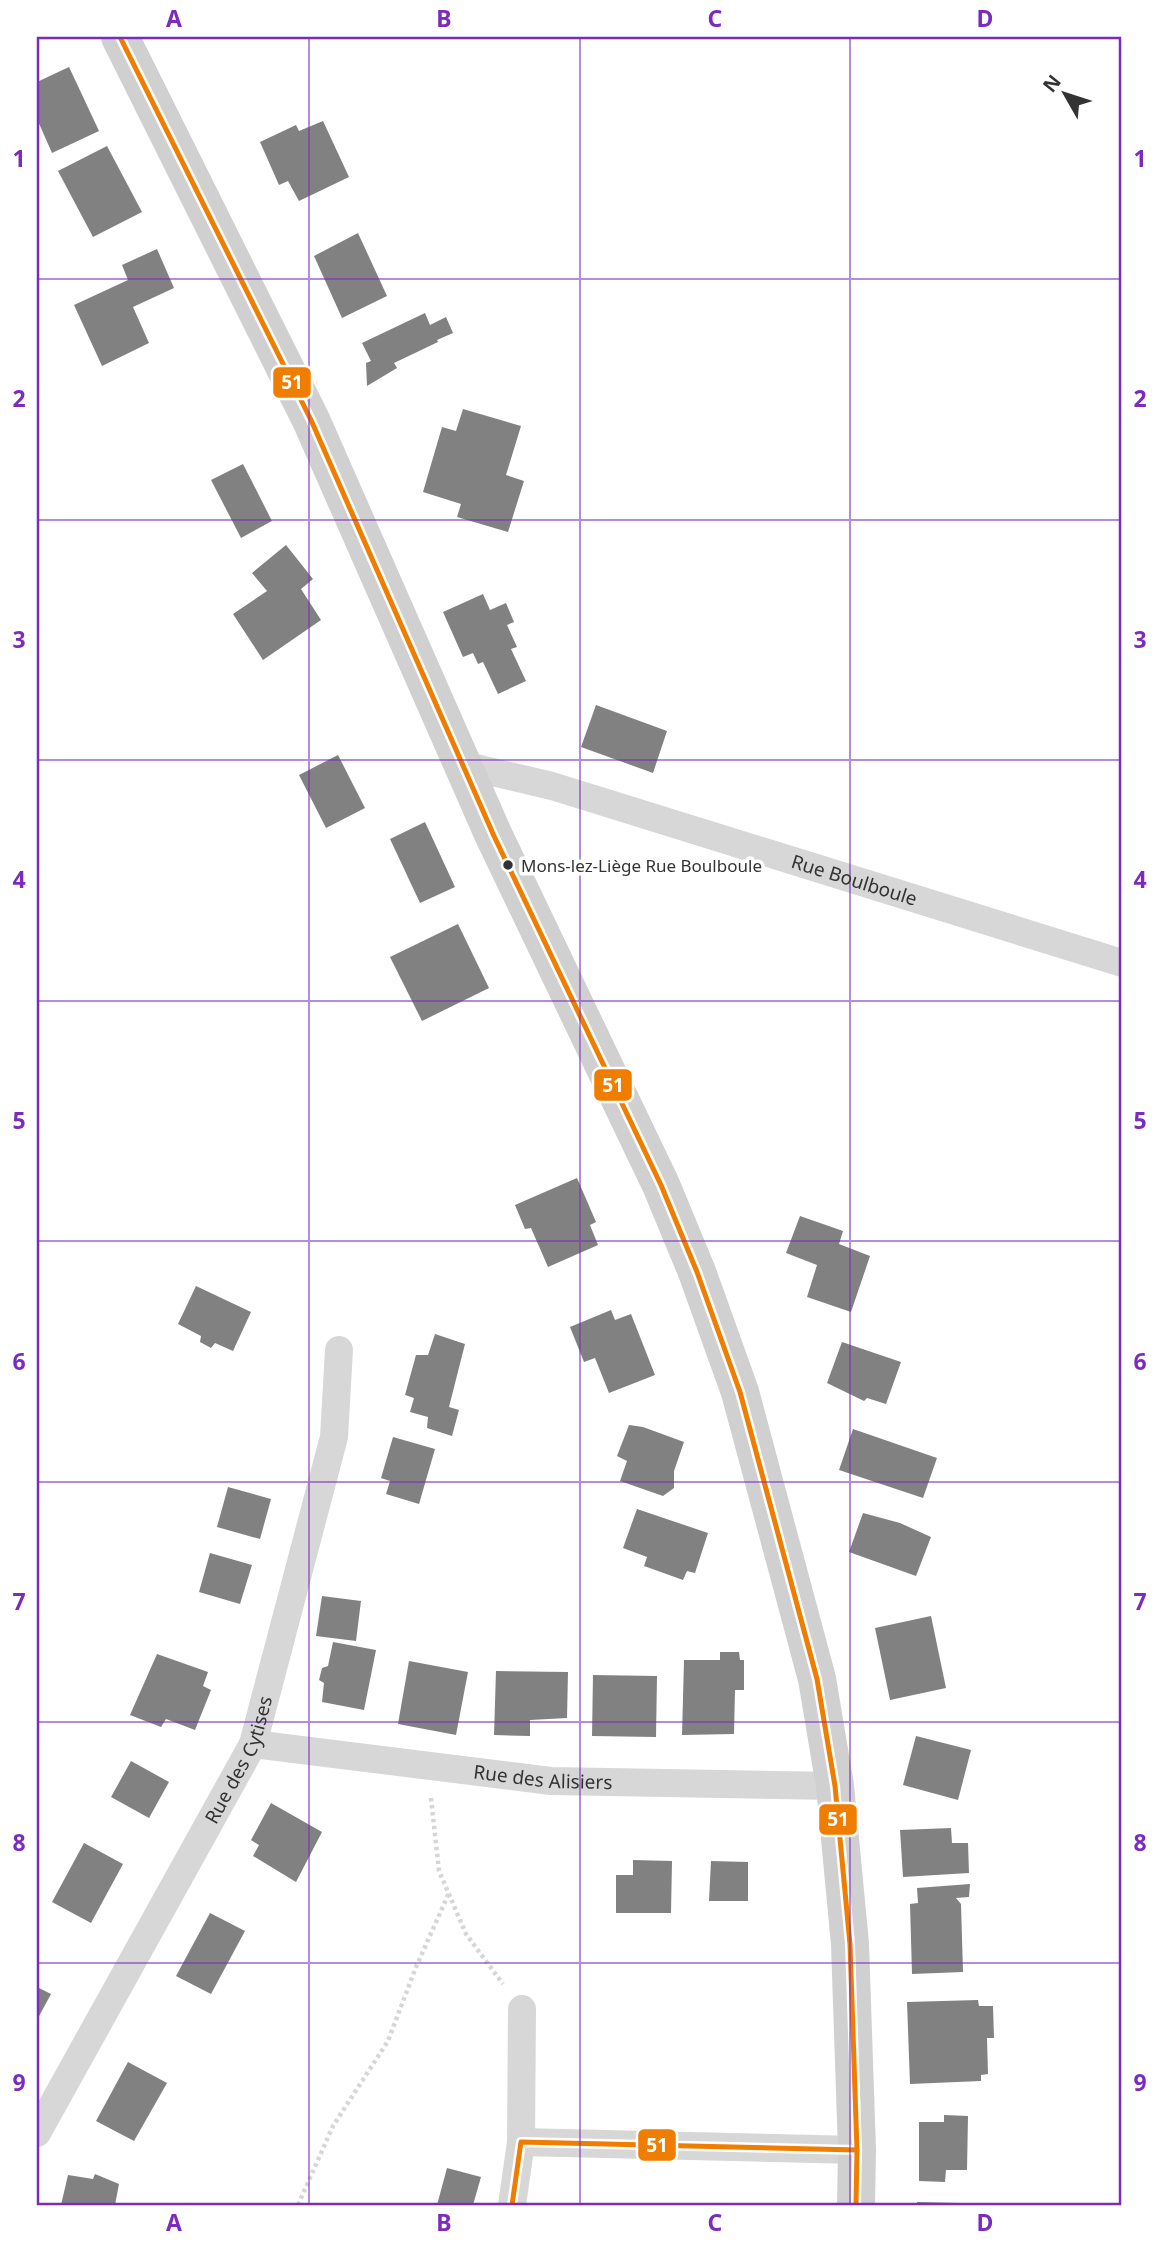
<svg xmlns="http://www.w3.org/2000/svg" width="1159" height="2242" viewBox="0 0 1159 2242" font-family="'Noto Sans',sans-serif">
<rect width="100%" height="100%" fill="#fff"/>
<g fill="#818181">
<polygon points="69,67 99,131 52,153 37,119 37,82"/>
<polygon points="323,121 349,177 299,201 288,181 279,185 260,142 296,125 299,131"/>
<polygon points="107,146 142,212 93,237 58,171"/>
<polygon points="358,233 387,296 342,318 314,256"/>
<polygon points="157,249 174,288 133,307 149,343 102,366 74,305 128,280 122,265"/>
<polygon points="425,313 430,325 446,317 453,333 437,340 438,342 394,363 397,368 367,386 366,363 371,361 362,343"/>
<polygon points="463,409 521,426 506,475 524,481 508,532 457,517 461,504 423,492 442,427 456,431"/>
<polygon points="243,464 272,521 241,538 211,480"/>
<polygon points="286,545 313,579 301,589 321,620 263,660 233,614 267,591 252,573"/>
<polygon points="483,594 490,610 506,603 514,622 507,625 517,647 511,649 526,681 498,694 483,662 478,664 473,653 463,657 443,612"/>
<polygon points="596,705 667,731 653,773 581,747"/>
<polygon points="338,755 365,808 326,828 299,775"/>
<polygon points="425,822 455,887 420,903 390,839"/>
<polygon points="458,924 489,988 422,1021 390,957"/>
<polygon points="577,1178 596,1222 590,1225 598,1245 548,1267 531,1228 525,1229 515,1205"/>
<polygon points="800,1216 843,1231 839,1244 870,1256 851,1312 807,1297 817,1265 786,1253"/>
<polygon points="196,1286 251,1312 233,1351 215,1343 211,1348 200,1342 201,1336 178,1324"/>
<polygon points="611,1310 615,1320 631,1314 655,1375 609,1393 595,1358 584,1362 570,1327"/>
<polygon points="435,1334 465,1344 449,1407 459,1410 452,1436 427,1428 428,1417 410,1412 414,1398 405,1395 416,1355 428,1355"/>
<polygon points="842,1342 901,1362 886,1404 867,1398 864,1401 827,1383"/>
<polygon points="629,1425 643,1427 684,1442 674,1471 674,1488 663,1496 620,1481 627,1461 617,1456"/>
<polygon points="853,1429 937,1458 923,1498 839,1470"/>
<polygon points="393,1437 435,1449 419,1504 386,1494 390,1481 381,1478"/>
<polygon points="228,1487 271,1499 260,1539 217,1527"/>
<polygon points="637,1509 708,1533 695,1573 687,1571 683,1580 644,1566 647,1557 623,1548"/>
<polygon points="863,1513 900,1523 931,1537 916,1576 849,1552"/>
<polygon points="210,1553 252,1565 240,1604 199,1592"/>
<polygon points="322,1596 361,1601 356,1641 316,1636"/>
<polygon points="931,1616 946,1688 890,1700 875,1628"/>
<polygon points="333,1642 376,1650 364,1710 322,1702 324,1683 319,1680 322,1668 328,1666"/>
<polygon points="720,1652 739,1652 740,1660 744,1660 744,1690 735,1690 734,1734 682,1735 684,1660 720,1660"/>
<polygon points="157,1654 208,1672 203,1686 211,1690 195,1730 166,1719 161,1727 130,1715"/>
<polygon points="409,1661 468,1672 456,1735 398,1724"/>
<polygon points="496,1671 568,1672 567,1718 530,1720 530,1736 494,1735"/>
<polygon points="593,1675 657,1676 656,1737 592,1736"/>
<polygon points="916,1736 971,1750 958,1800 903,1785"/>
<polygon points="131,1761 169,1782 149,1818 111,1797"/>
<polygon points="271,1803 322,1832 296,1882 253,1856 259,1845 251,1840"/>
<polygon points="951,1828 952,1843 968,1843 969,1873 903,1877 900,1830"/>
<polygon points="84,1843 123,1864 91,1923 52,1902"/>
<polygon points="633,1860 672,1861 671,1913 616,1913 616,1875 633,1875"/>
<polygon points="711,1861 748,1862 748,1901 709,1901"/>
<polygon points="970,1884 969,1897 956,1898 961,1904 963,1972 912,1974 910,1904 918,1903 917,1888"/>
<polygon points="210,1913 245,1931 211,1994 176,1976"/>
<polygon points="37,1987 51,1994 37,2020"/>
<polygon points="978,2000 979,2006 993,2006 994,2038 987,2038 988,2074 981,2075 981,2081 910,2084 907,2002"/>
<polygon points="128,2062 167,2083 134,2141 96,2121"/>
<polygon points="944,2115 968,2116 967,2170 946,2170 945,2182 919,2181 919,2122 944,2122"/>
<polygon points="447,2168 481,2177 473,2205 437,2205"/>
<polygon points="95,2174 119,2184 115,2205 61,2205 68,2175 93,2179"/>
<polygon points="917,2202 960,2203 960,2205 917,2205"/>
</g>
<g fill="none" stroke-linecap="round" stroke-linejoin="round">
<g stroke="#d6d6d6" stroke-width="4.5" stroke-dasharray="3.5 3.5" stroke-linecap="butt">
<polyline points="431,1798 439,1871 466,1934 503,1984"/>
<polyline points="298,2205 333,2126 388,2041 416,1967 449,1893"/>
</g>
<g stroke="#d7d7d7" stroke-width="28">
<path id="s1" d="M 463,765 L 552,786 L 1122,963"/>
<path id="s2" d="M 253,1744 L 551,1781 L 835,1786"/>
<path id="s3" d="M 37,2133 L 253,1744 L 334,1437 L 339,1350"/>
<polyline points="521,2142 857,2150"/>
<polyline points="512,2205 521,2142 522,2009"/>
</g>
<polyline stroke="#d0d0d0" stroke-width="38" points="120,37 311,420 494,836 661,1185 697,1272 740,1392 817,1679 835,1786 850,1944 857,2150 856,2205"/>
<defs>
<g id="bus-1">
<polyline points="120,37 311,420 494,836 661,1185 697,1272 740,1392 817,1679 835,1786 850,1944 857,2150 856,2205"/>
<polyline points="512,2205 521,2142 857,2150"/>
</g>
</defs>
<use href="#bus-1" stroke="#fff" stroke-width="10"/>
<use href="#bus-1" stroke="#ef7d00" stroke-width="5"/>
</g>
<path fill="none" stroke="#7b2cbf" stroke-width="2" stroke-opacity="0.55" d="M 309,37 L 309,2205M 580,37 L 580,2205M 850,37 L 850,2205M 37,279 L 1122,279M 37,520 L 1122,520M 37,760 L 1122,760M 37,1001 L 1122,1001M 37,1241 L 1122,1241M 37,1482 L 1122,1482M 37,1722 L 1122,1722M 37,1963 L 1122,1963"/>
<circle fill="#333" stroke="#fff" stroke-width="2.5" cx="508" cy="865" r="6"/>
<g text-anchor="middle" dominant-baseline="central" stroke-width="7" stroke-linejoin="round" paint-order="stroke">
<g font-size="17" fill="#333" stroke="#fff" text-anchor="start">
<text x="521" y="865">Mons-lez-Liège Rue Boulboule</text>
</g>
<g font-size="19" fill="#333" stroke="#fff">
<text stroke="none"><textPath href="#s1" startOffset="408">Rue Boulboule</textPath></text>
<text stroke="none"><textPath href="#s3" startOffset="425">Rue des Cytises</textPath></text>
<text stroke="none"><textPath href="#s2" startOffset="292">Rue des Alisiers</textPath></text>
</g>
</g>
<g stroke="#fff" stroke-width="2.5">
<rect x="272" y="366" width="40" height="33" rx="7" fill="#ef7d00"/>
<rect x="593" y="1068" width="40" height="34" rx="7" fill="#ef7d00"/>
<rect x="818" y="1803" width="40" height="33" rx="7" fill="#ef7d00"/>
<rect x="637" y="2128" width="40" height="34" rx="7" fill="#ef7d00"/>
</g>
<g font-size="19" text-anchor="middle" font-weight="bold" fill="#fff">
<text x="292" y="389">51</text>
<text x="613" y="1092">51</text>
<text x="838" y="1826">51</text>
<text x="657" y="2152">51</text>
</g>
<rect width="1159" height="2242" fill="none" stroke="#ffffff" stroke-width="77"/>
<g transform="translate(1065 94) rotate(309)" stroke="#ffffff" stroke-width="5" paint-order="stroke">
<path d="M0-5L12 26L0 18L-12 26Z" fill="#333333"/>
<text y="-10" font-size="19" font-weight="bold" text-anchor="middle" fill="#333333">N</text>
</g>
<rect x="38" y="38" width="1082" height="2166" fill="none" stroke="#7b2cbf" stroke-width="2.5"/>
<g font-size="23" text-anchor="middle" font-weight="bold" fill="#7b2cbf">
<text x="174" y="27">A</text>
<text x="444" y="27">B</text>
<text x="715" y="27">C</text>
<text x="985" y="27">D</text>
<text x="19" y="167">1</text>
<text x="1140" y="167">1</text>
<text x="19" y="407">2</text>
<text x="1140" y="407">2</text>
<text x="19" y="648">3</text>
<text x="1140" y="648">3</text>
<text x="19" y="888">4</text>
<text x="1140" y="888">4</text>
<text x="19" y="1129">5</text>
<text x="1140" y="1129">5</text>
<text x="19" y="1370">6</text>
<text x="1140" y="1370">6</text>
<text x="19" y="1610">7</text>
<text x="1140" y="1610">7</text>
<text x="19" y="1851">8</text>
<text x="1140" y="1851">8</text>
<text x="19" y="2091">9</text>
<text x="1140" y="2091">9</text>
<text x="174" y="2231">A</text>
<text x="444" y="2231">B</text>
<text x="715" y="2231">C</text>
<text x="985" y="2231">D</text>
</g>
</svg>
